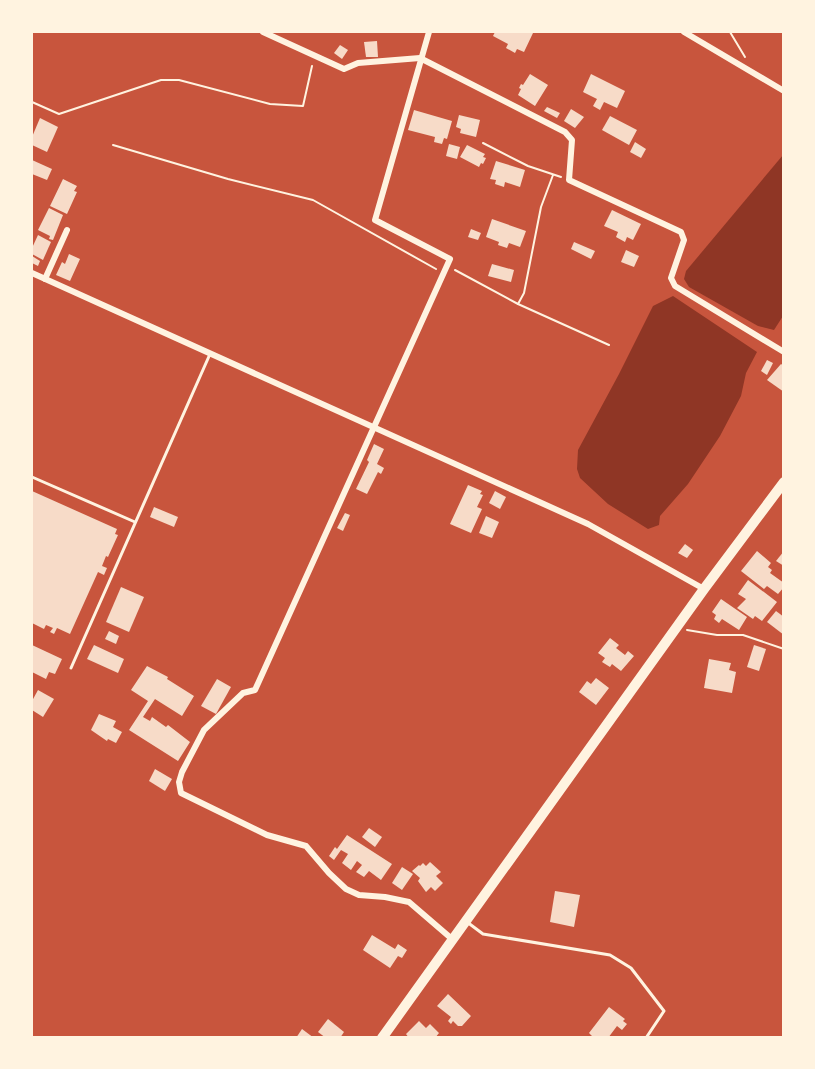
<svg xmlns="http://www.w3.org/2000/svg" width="815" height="1069" viewBox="0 0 815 1069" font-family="'Noto Serif',serif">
<rect width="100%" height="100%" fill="#c8553d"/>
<g fill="#8f3625">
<polygon points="783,155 783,316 774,330 758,326 689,287 684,279 686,271"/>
<polygon points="673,296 757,352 746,373 741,396 720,436 688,484 660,516 659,525 648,529 608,504 580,478 577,469 578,450 619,374 653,306"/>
</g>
<g fill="#f7dbc8">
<polygon points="495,32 530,32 533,33 524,52 517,49 515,53 506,48 508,44 493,36"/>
<polygon points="377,41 378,57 366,57 364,42"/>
<polygon points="340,45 348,50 342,59 334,53"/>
<polygon points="530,74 548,85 535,106 518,95 521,89 519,88 521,84 523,85"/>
<polygon points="591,74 625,91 617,108 604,102 600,110 593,106 597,99 583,92"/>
<polygon points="547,107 560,113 557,118 544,111"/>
<polygon points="571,109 584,117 575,128 564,121"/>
<polygon points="414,110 452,121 447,139 444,138 442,144 434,142 435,137 408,130"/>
<polygon points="459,115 480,120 476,137 460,133 461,129 456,127"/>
<polygon points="610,116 637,130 629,145 602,130"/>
<polygon points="40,118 58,127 47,152 32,145 32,137"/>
<polygon points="635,142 646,149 641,158 630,152"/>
<polygon points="449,144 460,147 457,159 446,156"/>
<polygon points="467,145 485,154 483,157 486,158 483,164 481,163 479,167 460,157"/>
<polygon points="32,160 52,169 47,180 32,174"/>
<polygon points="496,161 525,170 520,187 505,182 504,187 495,184 496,180 490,179"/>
<polygon points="63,179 77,186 74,191 77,192 67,214 50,206"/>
<polygon points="49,208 63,215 53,240 49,239 50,236 38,230"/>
<polygon points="612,210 641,224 633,240 627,237 625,242 616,237 618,232 604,226"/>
<polygon points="492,219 526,231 520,247 509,243 507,248 498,245 499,242 486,237"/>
<polygon points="471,229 481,233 478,240 468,237"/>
<polygon points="38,235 51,242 43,260 32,254 32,248"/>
<polygon points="574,242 595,251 591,259 571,249"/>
<polygon points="626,250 639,256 634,267 621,262"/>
<polygon points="69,254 80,259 70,281 56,275 62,262 65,264"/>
<polygon points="32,256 40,261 38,266 32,263"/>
<polygon points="492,264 514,270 511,282 488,276"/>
<polygon points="767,360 773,363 767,375 761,371"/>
<polygon points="781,364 784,366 784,392 767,380"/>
<polygon points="374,444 384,449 377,464 384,468 381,474 378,472 367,494 356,489 369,462 367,460"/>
<polygon points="468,485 482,491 480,494 483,495 477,507 482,509 471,533 450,524"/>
<polygon points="32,491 117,529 115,534 118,535 108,557 106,556 102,566 107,568 104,575 98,572 70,634 57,628 54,634 50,632 53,628 46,625 44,629 32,623"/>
<polygon points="495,491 506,497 500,509 489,503"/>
<polygon points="154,507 178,517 174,527 150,517"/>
<polygon points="345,513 350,515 343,531 337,528"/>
<polygon points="486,516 499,522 492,538 479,533"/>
<polygon points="685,544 693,550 687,558 678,553"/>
<polygon points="757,551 771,563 768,567 772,570 770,573 784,583 784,587 778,594 767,586 764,589 741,571"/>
<polygon points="784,551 784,566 776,561"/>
<polygon points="748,580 777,602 762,621 755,616 753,619 737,608 746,599 738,594"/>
<polygon points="121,587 144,597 129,632 106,622"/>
<polygon points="721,599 747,617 739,630 722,619 719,623 714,619 716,615 712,612"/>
<polygon points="776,611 784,617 784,635 767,622"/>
<polygon points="109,631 119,636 116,644 105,639"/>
<polygon points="610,638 619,645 616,648 625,655 628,651 634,656 621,671 612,664 610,667 602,662 605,658 598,653"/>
<polygon points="32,645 62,659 55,674 49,672 46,679 32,672"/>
<polygon points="94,645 124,659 118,673 87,659"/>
<polygon points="754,645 766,649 759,671 747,667"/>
<polygon points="709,659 731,663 729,670 736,672 732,693 704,688"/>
<polygon points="147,666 168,677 167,679 194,696 182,716 155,699 143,717 150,721 152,717 166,727 168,725 190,742 178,761 129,730 148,701 131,690"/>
<polygon points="596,678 609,688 596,705 579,692 587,681 591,684"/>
<polygon points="217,679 231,687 216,714 201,706"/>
<polygon points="38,690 54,699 43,717 32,710 32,701"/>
<polygon points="99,714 116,721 113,727 122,732 116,743 108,739 107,741 91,730"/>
<polygon points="155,769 172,779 165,791 149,781"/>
<polygon points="369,828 382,837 375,847 362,837"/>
<polygon points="347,835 392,864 381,880 369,871 364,877 356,872 362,865 357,861 351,870 342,863 348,854 341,850 334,860 329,856 335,847 337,849"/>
<polygon points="430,862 441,872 436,876 443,883 435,891 431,887 426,892 418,881 420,878 412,871 419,865 420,866 423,863 426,866"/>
<polygon points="402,867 413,874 402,890 392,883"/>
<polygon points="555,891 580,895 574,927 550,922"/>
<polygon points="372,935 395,949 398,944 407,950 402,958 398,956 390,968 363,950"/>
<polygon points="448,994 471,1016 462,1026 458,1026 453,1021 451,1024 448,1021 451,1017 437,1006"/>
<polygon points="609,1007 625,1019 623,1021 627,1024 622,1030 617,1026 608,1038 594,1038 589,1033"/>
<polygon points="328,1019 344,1032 340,1038 326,1038 318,1032"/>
<polygon points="419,1021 426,1028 430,1024 439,1033 435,1038 409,1038 406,1034"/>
<polygon points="302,1029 314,1038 296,1038"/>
</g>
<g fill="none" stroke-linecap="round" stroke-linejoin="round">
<g stroke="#fff3e0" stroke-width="2">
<polyline points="730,32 745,57"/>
<polyline points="32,102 59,114 161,80 179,80 270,104 303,106 312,66"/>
<polyline points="483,143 528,166 561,177"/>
<polyline points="113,145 228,179 313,200 436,269"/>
<polyline points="455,270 518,304 609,345"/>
<polyline points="518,304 524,293 541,207 553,175"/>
<polyline points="687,630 717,635 743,635 784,649"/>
</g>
<g stroke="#fff3e0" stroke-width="3">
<polyline points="32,477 135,522"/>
<polyline points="71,668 210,354"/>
<polyline points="467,922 483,934 610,955 631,968 664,1011 646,1038"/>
</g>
<g stroke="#fff3e0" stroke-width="6">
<polyline points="263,32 344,69 358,63 420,58 565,132 572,140 569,180 681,232 684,240 671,278 675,286 784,352"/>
<polyline points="429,32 375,220 450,259 255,690 243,693 204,730 182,772 179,782 181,793 267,835 306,846 329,873 346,889 359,895 385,897 409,902 452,939"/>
<polyline points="684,32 784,91"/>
<polyline points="32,273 588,524 704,589"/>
<polyline points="45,279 67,230"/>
</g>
<polyline stroke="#fff3e0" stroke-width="10" points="382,1038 704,589 784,482"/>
</g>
<rect width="815" height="1069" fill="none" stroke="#fff3e0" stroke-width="66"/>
</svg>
